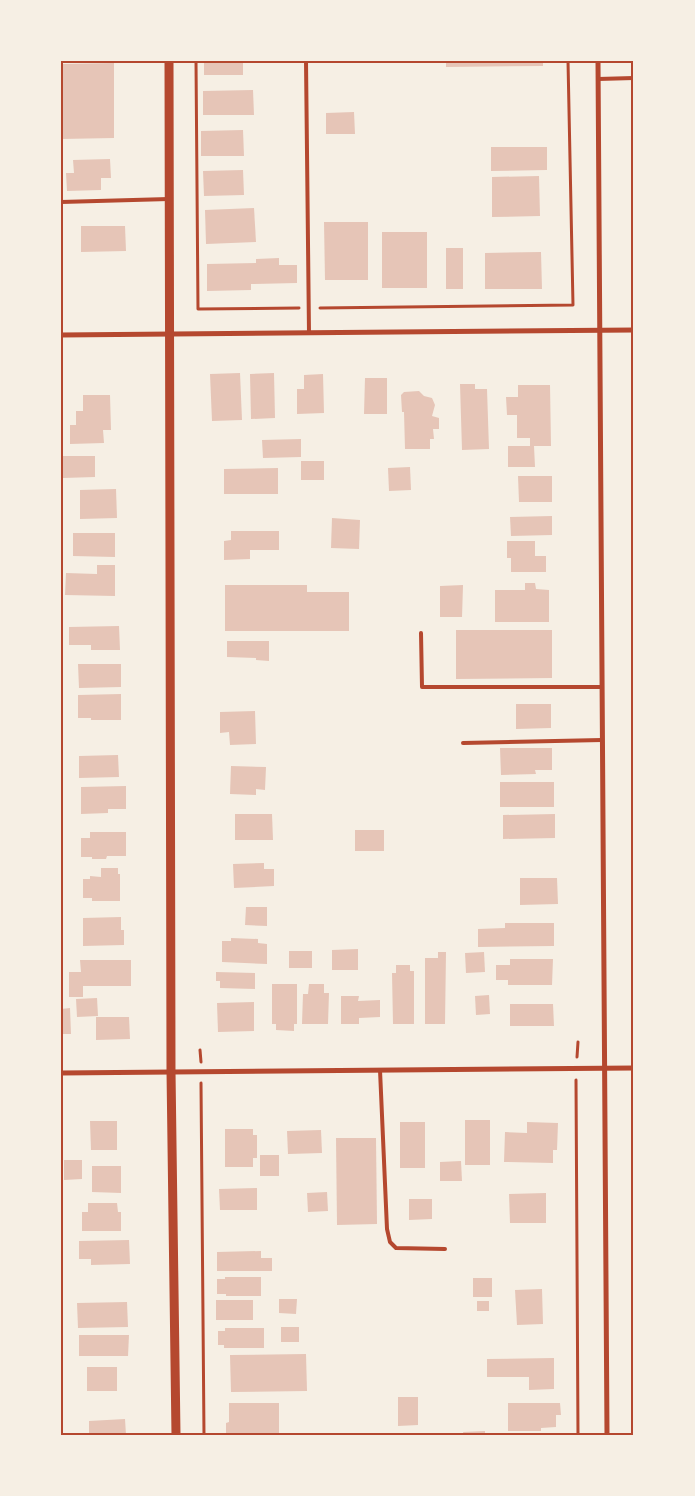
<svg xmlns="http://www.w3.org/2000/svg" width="695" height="1496" viewBox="0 0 695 1496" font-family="'Sofia Sans Condensed',sans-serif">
<rect width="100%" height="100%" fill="#f6efe4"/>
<g fill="#e6c5b7">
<rect x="204" y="61" width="39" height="14"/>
<polygon points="446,61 543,61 543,66 446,67"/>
<polygon points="114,63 114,138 61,139 61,64"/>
<polygon points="253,90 254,115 203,115 203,91"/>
<polygon points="354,112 355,134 326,134 326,113"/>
<polygon points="243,130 244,156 201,156 201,131"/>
<polygon points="491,147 547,147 547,170 491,171"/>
<polygon points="110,159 111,178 101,178 101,190 67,191 66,173 74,173 73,160"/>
<polygon points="243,170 244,195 204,196 203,171"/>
<polygon points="539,176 540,216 492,217 492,177"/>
<polygon points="254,208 256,242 206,244 205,210"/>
<polygon points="324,222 368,222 368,280 325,280"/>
<polygon points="81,226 125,226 126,251 81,252"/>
<rect x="382" y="232" width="45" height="56"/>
<rect x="446" y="248" width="17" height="41"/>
<polygon points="541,252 542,289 485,289 485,253"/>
<polygon points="279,258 279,265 297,265 297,283 251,284 251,290 207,291 207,264 256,263 256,259"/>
<polygon points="240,373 242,420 212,421 210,374"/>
<polygon points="274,373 275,418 251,419 250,374"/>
<polygon points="323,374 324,413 297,414 297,389 304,389 304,375"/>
<polygon points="365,378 387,378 387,414 364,414"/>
<polygon points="460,384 475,384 475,389 487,389 489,449 462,450"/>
<polygon points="518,385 550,385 551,446 534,446 535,467 508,467 508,446 530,446 530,438 517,438 517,415 507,415 506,397 518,397"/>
<polygon points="419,391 424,396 432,398 435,405 432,416 439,418 439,429 433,429 434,439 430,439 430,449 405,449 404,412 402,412 401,395 404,392"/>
<polygon points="83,395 110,395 111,430 103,430 104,443 70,444 70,425 76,425 76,411 83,411"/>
<polygon points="301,439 301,457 263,458 262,440"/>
<polygon points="62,456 95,456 95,477 63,478"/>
<rect x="301" y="461" width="23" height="19"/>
<polygon points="410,467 411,490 389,491 388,468"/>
<polygon points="278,468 278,494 224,494 224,469"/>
<polygon points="518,476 552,476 552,502 519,502"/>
<polygon points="116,489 117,518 80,519 80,490"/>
<polygon points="552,516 552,535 511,536 510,517"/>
<polygon points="332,518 360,520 359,549 331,548"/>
<polygon points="231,531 279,531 279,550 250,550 250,559 224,560 224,541 231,540"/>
<polygon points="73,533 115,533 115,557 73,556"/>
<polygon points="507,541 535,541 535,556 546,556 546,572 511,572 511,558 507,558"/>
<polygon points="97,565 115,565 115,596 65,595 66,573 97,574"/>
<polygon points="525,583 535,583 536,589 549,590 549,622 495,622 495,590 525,590"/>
<polygon points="225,585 307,585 307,592 349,592 349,631 225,631"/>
<polygon points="463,585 462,617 440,617 440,586"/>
<polygon points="119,626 120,650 91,650 91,645 69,645 69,627"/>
<polygon points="456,630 552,630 552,678 456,679"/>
<polygon points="227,641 269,641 269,661 256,660 256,658 227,657"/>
<polygon points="78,664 121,664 121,687 79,688"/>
<polygon points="121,694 121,720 91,720 91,718 78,718 78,695"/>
<polygon points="516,704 551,704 551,728 516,729"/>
<polygon points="255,711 256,744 230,745 229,732 220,733 220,712"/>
<polygon points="500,748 552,748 552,770 535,770 536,774 501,775"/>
<polygon points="118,755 119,777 79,778 79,756"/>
<polygon points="231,766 266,767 265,790 256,789 256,795 230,794"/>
<rect x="500" y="782" width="54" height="25"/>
<polygon points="126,786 126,809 108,809 108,813 81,814 81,787"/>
<polygon points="235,814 272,814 273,840 235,840"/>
<polygon points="555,814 555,838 503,839 503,815"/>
<rect x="355" y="830" width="29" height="21"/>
<polygon points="90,832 126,832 126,856 107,856 106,859 92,859 92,857 81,857 81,838 90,838"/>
<polygon points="264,863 264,869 274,869 274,886 234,888 233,864"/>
<polygon points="101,868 118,868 118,874 120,874 120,901 92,901 92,898 83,898 83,879 90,879 90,876 101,877"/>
<polygon points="520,878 557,878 558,904 520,905"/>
<polygon points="246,907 267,907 267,926 245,925"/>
<polygon points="121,917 121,930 124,930 124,945 83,946 83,918"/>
<polygon points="505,923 554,923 554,946 478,947 478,929 505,928"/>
<polygon points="231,938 258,939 258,943 267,944 267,964 222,962 222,941 231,941"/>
<polygon points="358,949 358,970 332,970 332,950"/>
<rect x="289" y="951" width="23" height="17"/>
<polygon points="438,952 446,952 445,1024 425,1024 425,958 438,958"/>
<polygon points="484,952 485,972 466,973 465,953"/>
<polygon points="510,959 553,959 552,985 508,985 508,980 496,980 496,965 510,965"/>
<polygon points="80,960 131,960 131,986 83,986 83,997 69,997 69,972 81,972"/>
<polygon points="396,965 410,965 410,971 414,971 414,1024 393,1024 392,973 396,973"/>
<polygon points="216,972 255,973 255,989 220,988 220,981 216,981"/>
<polygon points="272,984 297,984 297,1024 294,1024 294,1031 276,1030 276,1024 272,1024"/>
<polygon points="309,984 324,984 324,993 329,993 328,1024 302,1024 303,994 308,994"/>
<polygon points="489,995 490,1014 476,1015 475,996"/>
<polygon points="341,996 359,996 358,1001 380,1000 380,1017 359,1018 359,1024 341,1024"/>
<polygon points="97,998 98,1016 77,1017 76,999"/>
<polygon points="254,1002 254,1031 218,1032 217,1003"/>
<polygon points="510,1004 553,1004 554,1026 510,1026"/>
<polygon points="70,1008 71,1034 61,1034 61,1009"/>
<polygon points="96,1017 129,1017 130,1039 96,1040"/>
<rect x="465" y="1120" width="25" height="45"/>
<polygon points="90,1121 117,1121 117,1150 91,1150"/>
<rect x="400" y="1122" width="25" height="46"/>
<polygon points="527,1122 558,1123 557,1150 553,1150 553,1163 504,1162 505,1132 527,1133"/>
<polygon points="225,1129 253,1129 253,1135 257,1135 257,1158 253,1158 253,1167 225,1167"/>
<polygon points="321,1130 322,1153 288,1154 287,1131"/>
<polygon points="336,1138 376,1138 377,1224 337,1225"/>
<rect x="260" y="1155" width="19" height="21"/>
<polygon points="64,1160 82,1160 82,1179 64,1180"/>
<polygon points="461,1161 462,1181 440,1181 440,1162"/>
<polygon points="92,1166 121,1166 121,1193 92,1192"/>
<polygon points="257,1188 257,1210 220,1210 219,1189"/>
<polygon points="327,1192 328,1211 308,1212 307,1193"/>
<polygon points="546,1193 546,1223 510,1223 509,1194"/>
<polygon points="409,1199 432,1199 432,1219 409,1220"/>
<polygon points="88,1203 117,1203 118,1212 121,1212 121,1231 82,1231 82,1212 88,1212"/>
<polygon points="129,1240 130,1264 91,1265 91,1259 79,1259 79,1241"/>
<polygon points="261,1251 261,1258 272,1258 272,1271 217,1271 217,1252"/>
<polygon points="225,1277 261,1277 261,1296 226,1296 226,1294 217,1294 217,1279 225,1279"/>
<rect x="473" y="1278" width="19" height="19"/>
<polygon points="542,1289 543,1324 517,1325 515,1290"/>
<polygon points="279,1299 297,1299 296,1314 279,1313"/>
<rect x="216" y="1300" width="37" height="20"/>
<rect x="477" y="1301" width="12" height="10"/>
<polygon points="127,1302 128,1327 78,1328 77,1303"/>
<rect x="281" y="1327" width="18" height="15"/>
<polygon points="225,1328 264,1328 264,1348 224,1348 224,1345 218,1345 218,1331 225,1331"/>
<polygon points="79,1335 129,1335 128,1356 79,1356"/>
<polygon points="306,1354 307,1391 231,1392 230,1355"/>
<polygon points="554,1358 554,1389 529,1390 529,1377 487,1377 487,1359"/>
<rect x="87" y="1367" width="30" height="24"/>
<polygon points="398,1397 418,1397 418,1425 398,1426"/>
<polygon points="229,1403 279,1403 279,1434 226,1435 226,1423 229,1422"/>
<polygon points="508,1403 560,1403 561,1415 556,1415 556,1427 541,1428 541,1431 508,1431"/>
<polygon points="125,1419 126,1435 89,1435 89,1421"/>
<polygon points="485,1431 485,1435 464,1435 463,1432"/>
</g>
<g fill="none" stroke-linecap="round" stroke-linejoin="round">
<g stroke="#b5482f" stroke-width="3">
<polyline points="196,61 198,309 299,308"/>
<polyline points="320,308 573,305 568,61"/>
<polyline points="200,1050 201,1062"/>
<polyline points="577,1057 578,1042"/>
<polyline points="576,1080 578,1435"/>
<polyline points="201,1083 204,1435"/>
</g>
<g stroke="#b5482f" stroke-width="4">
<polyline points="306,61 309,333"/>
<polyline points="598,79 634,78"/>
<polyline points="61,202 169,199"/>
<polyline points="421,633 422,687 602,687"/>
<polyline points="463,743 602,740"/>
<polyline points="380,1070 387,1229 390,1242 396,1248 445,1249"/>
</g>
<g stroke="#b5482f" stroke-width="5">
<polyline points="598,61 607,1435"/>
<polyline points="61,335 634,330"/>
<polyline points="61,1073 634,1068"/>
</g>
<polyline stroke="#b5482f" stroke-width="9" points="169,61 171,1071 176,1435"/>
</g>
<rect width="695" height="1496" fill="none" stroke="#f6efe4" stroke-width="125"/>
<rect x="62" y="62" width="570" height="1372" fill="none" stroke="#b5482f" stroke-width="2"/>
</svg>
